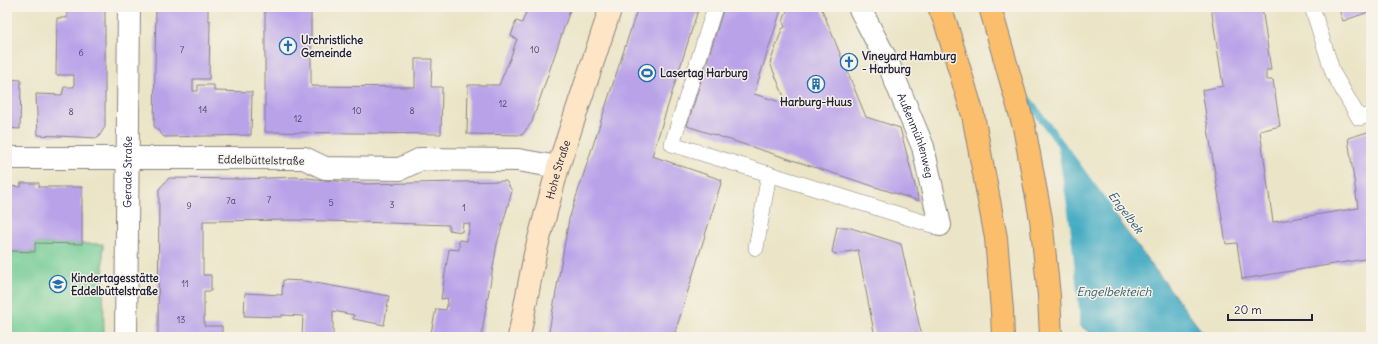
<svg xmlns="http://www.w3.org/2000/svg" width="1378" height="344" viewBox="0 0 1378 344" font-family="Delius,sans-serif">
<rect width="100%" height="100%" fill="#f7f3e8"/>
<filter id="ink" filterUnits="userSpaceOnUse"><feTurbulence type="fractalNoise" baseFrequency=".025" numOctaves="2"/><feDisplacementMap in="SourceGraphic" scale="8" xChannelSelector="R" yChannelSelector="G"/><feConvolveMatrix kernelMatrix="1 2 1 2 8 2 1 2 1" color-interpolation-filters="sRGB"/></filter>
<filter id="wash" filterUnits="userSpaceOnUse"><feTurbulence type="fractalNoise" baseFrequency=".012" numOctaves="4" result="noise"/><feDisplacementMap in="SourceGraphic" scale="16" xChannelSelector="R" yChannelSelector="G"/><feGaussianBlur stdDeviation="0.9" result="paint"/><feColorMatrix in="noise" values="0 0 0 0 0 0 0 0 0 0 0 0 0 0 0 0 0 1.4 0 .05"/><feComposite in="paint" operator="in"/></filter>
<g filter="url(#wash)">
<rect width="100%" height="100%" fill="#ebe4c6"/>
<polygon fill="#71cb93" stroke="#4a7667" points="35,243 103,244 104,337 7,337 7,255 10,255 10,251 34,252"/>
<polygon fill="#44acc3" stroke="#33677f" points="1049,129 1206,337 1096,337 1071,319 1063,226"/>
<polygon fill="#ebe4c6" points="1049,127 1053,130 1058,149 1070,225 1079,309 1079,327 1069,319 1061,226 1047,129"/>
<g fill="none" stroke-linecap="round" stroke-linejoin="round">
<polyline stroke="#44acc3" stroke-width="8" points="1029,101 1107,207"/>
</g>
<g id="blocks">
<g fill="#baa2e9">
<polygon points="67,7 105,7 105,127 98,138 38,135 36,94 62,95 64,87 74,87 74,75 56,75 57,18 67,18"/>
<polygon points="156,7 208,7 208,20 210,20 209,79 193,79 193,91 198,91 198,85 214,85 214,91 252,92 251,135 164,137 154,126"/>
<polygon points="265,7 311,7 311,86 415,87 415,59 432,59 431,87 442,87 441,134 265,132"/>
<polygon points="528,7 571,7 532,122 522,135 467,134 468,85 499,85 510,59 517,39 511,36 516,21 522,23"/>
<polygon points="638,7 699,7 652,156 722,180 675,333 687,337 548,337 569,219"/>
<polygon points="724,7 782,7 754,94 787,104 770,63 782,29 785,27 783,22 788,7 821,7 866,117 900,128 919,201 687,126"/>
<polygon points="1211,7 1262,7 1271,70 1266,70 1266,80 1273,80 1280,126 1260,131 1273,222 1358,208 1348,138 1371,131 1371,258 1242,279 1237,243 1226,244 1202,90 1223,86"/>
<polygon points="1338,7 1371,7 1371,11 1343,21"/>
<polygon points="7,79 21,80 20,129 7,128"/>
<polygon points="297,177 365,184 506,181 512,191 497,244 481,337 430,337 436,309 446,310 448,298 441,299 449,249 459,250 459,240 467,241 470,224 463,223 462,232 449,230 449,225 297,220 203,221 203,275 211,275 211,291 204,291 204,326 222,326 222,337 158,337 159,189 169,178 242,179"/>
<polygon points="21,183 39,183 39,187 82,187 82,244 35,243 35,252 10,251 10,255 7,255 7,186 21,187"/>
<polygon points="837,227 848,227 901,244 922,337 875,337 858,250 835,254 832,252"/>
<polygon points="283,280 304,281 389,296 384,325 353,319 354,315 333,311 333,337 302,337 303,316 282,315 281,317 244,316 245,293 282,295"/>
</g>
</g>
</g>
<g filter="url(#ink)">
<use href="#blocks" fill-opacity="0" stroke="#868380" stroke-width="1"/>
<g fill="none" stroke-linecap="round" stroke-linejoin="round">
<defs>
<g id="lane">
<polyline points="715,7 672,144 769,174"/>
<polyline points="1312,7 1333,73 1359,118 1371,115"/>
<polyline points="756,248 769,174 932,225 940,225"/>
</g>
<g id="street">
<path id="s1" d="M 859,7 L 888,63 L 923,147 L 940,225"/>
<polyline points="7,158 304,158 325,168 400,169 421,159 518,160 558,167"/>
<path id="s2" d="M 126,337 L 129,7"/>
</g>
<g id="secondary">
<path id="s3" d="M 519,337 L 535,254 L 558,167 L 611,7"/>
</g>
<g id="highway">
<polyline points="939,7 946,24 973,115 996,238 1002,311 1003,337"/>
<polyline points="990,7 1024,127 1041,219 1049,296 1051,337"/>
</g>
</defs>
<use href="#lane" stroke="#868380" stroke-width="16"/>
<use href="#street" stroke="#868380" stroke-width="24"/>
<use href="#secondary" stroke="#868380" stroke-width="24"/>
<use href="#highway" stroke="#868380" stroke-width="24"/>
<use href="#lane" stroke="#fff" stroke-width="15"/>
<use href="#street" stroke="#fff" stroke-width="22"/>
<use href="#secondary" stroke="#fde5c5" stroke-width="22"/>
<use href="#highway" stroke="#fabe6d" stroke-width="22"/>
</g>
</g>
<defs>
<symbol id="church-ring" viewBox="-11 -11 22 22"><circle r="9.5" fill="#f7f3e8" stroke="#1f6fb2" stroke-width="1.5"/><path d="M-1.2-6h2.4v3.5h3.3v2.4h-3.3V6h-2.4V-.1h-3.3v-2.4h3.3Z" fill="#1f6fb2"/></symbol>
<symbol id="stadium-ring" viewBox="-11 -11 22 22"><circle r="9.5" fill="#f7f3e8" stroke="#1f6fb2" stroke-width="1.5"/><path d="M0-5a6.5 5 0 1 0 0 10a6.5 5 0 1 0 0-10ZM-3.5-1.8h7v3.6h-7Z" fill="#1f6fb2"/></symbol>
<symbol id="building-ring" viewBox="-11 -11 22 22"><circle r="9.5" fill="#f7f3e8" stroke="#1f6fb2" stroke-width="1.5"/><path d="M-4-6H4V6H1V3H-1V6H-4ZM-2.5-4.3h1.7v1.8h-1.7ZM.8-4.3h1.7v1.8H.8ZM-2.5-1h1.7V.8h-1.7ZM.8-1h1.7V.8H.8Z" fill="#1f6fb2"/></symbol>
<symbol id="school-ring" viewBox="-11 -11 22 22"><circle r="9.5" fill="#f7f3e8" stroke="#1f6fb2" stroke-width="1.5"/><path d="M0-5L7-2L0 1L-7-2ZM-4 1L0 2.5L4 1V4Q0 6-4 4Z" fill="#1f6fb2"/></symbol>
</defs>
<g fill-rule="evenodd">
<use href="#church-ring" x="278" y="36" width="20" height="20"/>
<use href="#church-ring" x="839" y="52" width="20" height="20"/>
<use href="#stadium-ring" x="637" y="63" width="20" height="20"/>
<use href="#building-ring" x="806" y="74" width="20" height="20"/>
<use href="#school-ring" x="48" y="274" width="20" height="20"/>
</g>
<g text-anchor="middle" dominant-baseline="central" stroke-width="3" stroke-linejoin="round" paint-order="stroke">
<g font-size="9" fill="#484266">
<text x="182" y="49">7</text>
<text x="535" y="49">10</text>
<text x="81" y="52">6</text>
<text x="503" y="103">12</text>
<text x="203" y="109">14</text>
<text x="357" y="110">10</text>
<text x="412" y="110">8</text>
<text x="71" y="111">8</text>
<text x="298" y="118">12</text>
<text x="269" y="199">7</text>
<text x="231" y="200">7a</text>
<text x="331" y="202">5</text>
<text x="392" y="204">3</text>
<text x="189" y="205">9</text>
<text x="464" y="207">1</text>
<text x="185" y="283">11</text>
<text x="181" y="319">13</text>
</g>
<g font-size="11" font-weight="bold" fill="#22223b" stroke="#f7f3e8" text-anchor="start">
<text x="301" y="40">Urchristliche<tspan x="301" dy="13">Gemeinde</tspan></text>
<text x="862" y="56">Vineyard Hamburg<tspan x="862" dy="13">- Harburg</tspan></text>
<text x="660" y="73">Lasertag Harburg</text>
<text x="816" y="102" text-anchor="middle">Harburg-Huus</text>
<text x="71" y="278">Kindertagesstätte<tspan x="71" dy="13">Eddelbüttelstraße</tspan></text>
</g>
<g font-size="11" fill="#22223b" stroke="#f7f3e8">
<text stroke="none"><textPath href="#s1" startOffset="141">Außenmühlenweg</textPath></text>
<text transform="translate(261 160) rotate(1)">Eddelbüttelstraße</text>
<text stroke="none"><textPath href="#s3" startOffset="172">Hohe Straße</textPath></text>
<text stroke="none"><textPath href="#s2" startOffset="165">Gerade Straße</textPath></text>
</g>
<g font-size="12" font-style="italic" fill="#305971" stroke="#f7f3e8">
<text transform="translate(1126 212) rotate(53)">Engelbek</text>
<text x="1114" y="291">Engelbekteich</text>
</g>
</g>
<rect width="1378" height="344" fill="none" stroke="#f7f3e8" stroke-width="24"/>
<path d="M1228 314v6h84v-6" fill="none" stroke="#22223b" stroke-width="2"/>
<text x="1234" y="314" font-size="12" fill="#22223b" stroke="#f7f3e8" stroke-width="3" paint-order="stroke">20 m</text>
</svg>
